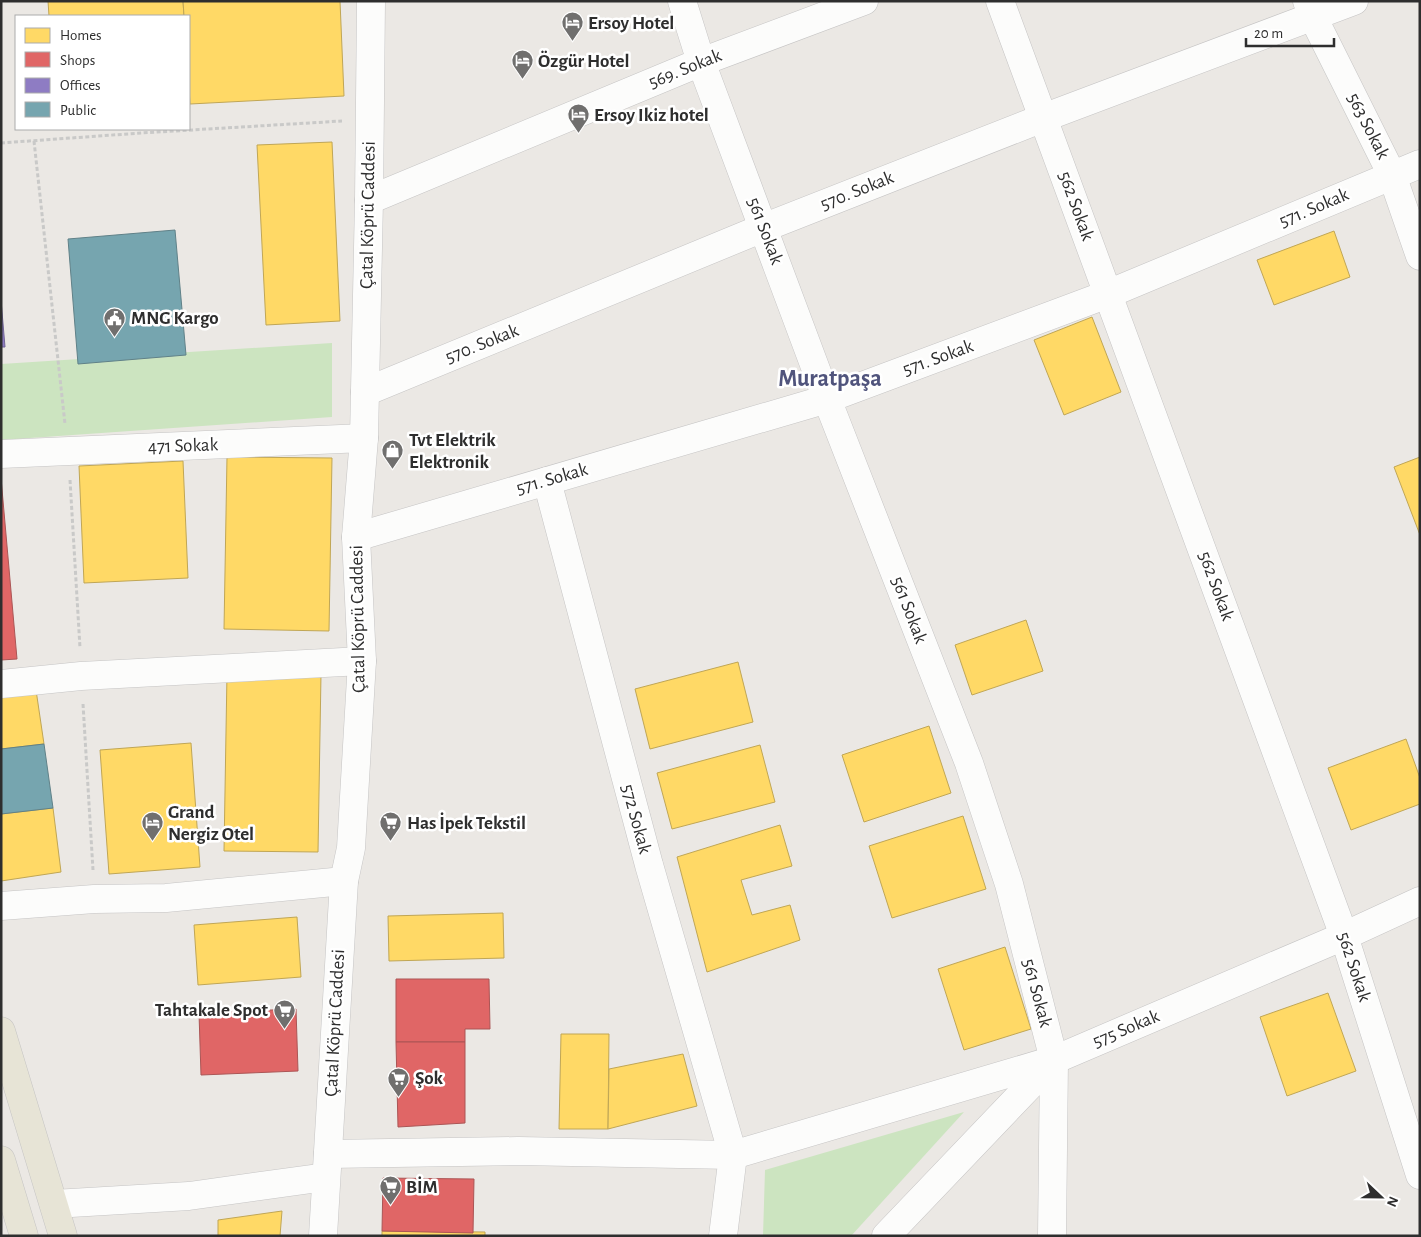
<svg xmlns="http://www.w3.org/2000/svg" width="1421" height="1237" viewBox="0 0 1421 1237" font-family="'Alegreya Sans',sans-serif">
<rect width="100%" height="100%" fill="#ebe8e4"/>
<g fill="#cce4c0">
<polygon points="332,343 332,417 1,440 1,364"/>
<polygon points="964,1112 851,1236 763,1236 765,1170"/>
</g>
<g fill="#ffd966" stroke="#c0a655">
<polygon points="48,1 183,1 184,16 49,16"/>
<polygon points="183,1 340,1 344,96 190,104 189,88 189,16 184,16"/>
<polygon points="332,142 340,321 266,325 257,145"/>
<polygon points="1334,231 1350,277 1274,305 1257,260"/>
<polygon points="1092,317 1121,392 1064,415 1034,340"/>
<polygon points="227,457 332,458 329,631 224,629"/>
<polygon points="1420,457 1420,535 1394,467"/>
<polygon points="183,461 188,578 84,583 79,466"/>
<polygon points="1026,620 1043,671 972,695 955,645"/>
<polygon points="738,662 753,722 650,749 635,689"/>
<polygon points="227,673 321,674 318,852 224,851"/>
<polygon points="36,690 44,744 1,749 1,695"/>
<polygon points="929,726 951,793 864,822 842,755"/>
<polygon points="1406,739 1420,778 1420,804 1351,830 1328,768"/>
<polygon points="191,743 200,867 109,874 100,750"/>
<polygon points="760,745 775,802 672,829 657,773"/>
<polygon points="53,808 61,872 1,881 1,814"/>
<polygon points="963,816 986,889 892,918 869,846"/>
<polygon points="780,825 792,866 741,880 752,915 790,905 800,940 707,972 677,857"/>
<polygon points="503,913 504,958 389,961 388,916"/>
<polygon points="297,917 301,977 198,985 194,925"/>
<polygon points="1005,947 1031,1029 964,1050 938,969"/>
<polygon points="1328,993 1356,1071 1287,1096 1260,1017"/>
<polygon points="561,1034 609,1034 608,1129 559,1129"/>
<polygon points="683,1054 697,1106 608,1129 609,1069"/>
<polygon points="282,1211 280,1236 218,1236 218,1220"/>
<polygon points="382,1231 485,1232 485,1236 382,1236"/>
</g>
<g fill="#e06666" stroke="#ab5555">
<polygon points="1,478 17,659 1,660"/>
<polygon points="396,979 489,979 490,1029 465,1029 465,1042 396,1042"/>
<polygon points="296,1009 298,1071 201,1075 199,1013"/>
<polygon points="396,1042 465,1042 465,1123 398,1127"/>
<polygon points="383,1178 474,1179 473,1233 382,1231"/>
</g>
<polygon fill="#8e7cc3" stroke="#716596" points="1,300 5,347 1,347"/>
<g fill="#76a5af" stroke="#608188">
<polygon points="175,230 186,355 78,364 68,239"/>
<polygon points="44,744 53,808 1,814 1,749"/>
</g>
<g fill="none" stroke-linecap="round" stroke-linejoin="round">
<defs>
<g id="minor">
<polyline points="682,1 701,62 827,399 969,763 1009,884 1054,1060 1052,1236"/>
<polyline points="1000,1 1344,936 1420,1175"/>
<polyline points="1307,1 1313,17 1392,175 1420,256"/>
<polyline points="369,200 701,62 864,1"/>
<polyline points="365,392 763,228 1043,118 1354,1"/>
<polyline points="1,454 364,438"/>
<polyline points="547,481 649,865 733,1155 1054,1060"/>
<polyline points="356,537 827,399 1108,294 1420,164"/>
<polyline points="1,684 81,676 362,661"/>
<polyline points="1,906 94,899 166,898 344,881"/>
<polyline points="328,1154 518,1151 733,1155 723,1236"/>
<polyline points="54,1204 189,1196 326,1177"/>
<polyline points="323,1236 344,881 351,848 362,661 356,537 364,438 369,200 371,1"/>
<polyline points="886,1236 1054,1060 1344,936 1420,901"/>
</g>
<g id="primary">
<polyline points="1,1031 63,1236"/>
<polyline points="1,1160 24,1236"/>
</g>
</defs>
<use href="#minor" stroke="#c5c4c4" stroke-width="29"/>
<use href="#primary" stroke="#c6c5c4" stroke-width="29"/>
<g stroke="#c9c9c8" stroke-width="3" stroke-dasharray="4 2.5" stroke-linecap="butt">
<polyline points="34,141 65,424"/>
<polyline points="1,143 141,133 342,121"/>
<polyline points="70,480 80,648"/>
<polyline points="83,704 93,870"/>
</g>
<use href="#minor" stroke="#fcfcfb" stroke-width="28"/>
<use href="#primary" stroke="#e7e4d6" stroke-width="28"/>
</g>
<defs>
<symbol id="hotel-pin" viewBox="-11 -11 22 30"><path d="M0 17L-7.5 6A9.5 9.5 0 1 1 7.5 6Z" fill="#706f6e" stroke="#fff"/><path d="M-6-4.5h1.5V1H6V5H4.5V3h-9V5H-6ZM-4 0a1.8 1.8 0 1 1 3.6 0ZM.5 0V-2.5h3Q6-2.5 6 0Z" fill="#fff"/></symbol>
<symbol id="civic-pin" viewBox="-11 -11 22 30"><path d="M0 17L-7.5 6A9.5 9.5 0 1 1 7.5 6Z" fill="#706f6e" stroke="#fff"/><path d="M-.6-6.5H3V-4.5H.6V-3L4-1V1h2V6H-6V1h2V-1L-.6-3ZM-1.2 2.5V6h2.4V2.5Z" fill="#fff"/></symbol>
<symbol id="shop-pin" viewBox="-11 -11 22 30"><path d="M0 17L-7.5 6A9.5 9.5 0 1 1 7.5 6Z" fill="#706f6e" stroke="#fff"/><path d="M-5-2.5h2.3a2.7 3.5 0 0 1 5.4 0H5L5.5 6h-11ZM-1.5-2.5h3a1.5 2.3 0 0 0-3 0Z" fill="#fff"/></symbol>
<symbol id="supermarket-pin" viewBox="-11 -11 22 30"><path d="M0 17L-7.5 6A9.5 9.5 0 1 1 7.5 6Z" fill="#706f6e" stroke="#fff"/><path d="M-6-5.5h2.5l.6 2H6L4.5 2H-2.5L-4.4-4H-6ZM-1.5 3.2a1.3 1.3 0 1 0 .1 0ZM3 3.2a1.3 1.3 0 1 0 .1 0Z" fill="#fff"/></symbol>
</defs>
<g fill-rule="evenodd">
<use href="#hotel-pin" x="560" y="10" width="25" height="34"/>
<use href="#hotel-pin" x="510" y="48" width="25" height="34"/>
<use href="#hotel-pin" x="566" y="102" width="25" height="34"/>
<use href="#civic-pin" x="102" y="306" width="25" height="34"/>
<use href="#shop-pin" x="380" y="438" width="25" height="34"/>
<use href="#hotel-pin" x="140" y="810" width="25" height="34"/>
<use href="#supermarket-pin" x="378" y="810" width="25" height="34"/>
<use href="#supermarket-pin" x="272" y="998" width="25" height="34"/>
<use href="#supermarket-pin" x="386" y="1066" width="25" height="34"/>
<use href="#supermarket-pin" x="378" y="1174" width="25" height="34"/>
</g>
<g text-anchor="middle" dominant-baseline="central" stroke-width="5" stroke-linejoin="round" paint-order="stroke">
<g font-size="19" font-weight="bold" fill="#2e2e2e" stroke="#fff" text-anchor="start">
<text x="588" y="23">Ersoy Hotel</text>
<text x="538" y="61">Özgür Hotel</text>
<text x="594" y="115">Ersoy Ikiz hotel</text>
<text x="131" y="318">MNG Kargo</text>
<text x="409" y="440">Tvt Elektrik<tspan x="409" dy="22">Elektronik</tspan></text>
<text x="168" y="812">Grand<tspan x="168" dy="22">Nergiz Otel</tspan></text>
<text x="407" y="823">Has İpek Tekstil</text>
<text x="268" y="1010" text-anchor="end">Tahtakale Spot</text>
<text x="415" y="1078">Şok</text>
<text x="406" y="1187">BİM</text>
</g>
<g font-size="19" fill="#2e2e2e" stroke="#fff">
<text transform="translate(685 69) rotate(-22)">569. Sokak</text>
<text transform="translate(1368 126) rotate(63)">563 Sokak</text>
<text transform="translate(857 191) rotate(-22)">570. Sokak</text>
<text transform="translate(1076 206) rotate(70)">562 Sokak</text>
<text transform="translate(1314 208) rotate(-23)">571. Sokak</text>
<text transform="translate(368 215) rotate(-89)">Çatal Köprü Caddesi</text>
<text transform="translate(765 231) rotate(69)">561 Sokak</text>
<text transform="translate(482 344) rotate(-22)">570. Sokak</text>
<text transform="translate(938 358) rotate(-20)">571. Sokak</text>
<text transform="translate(183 446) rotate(-2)">471 Sokak</text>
<text transform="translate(552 479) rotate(-16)">571. Sokak</text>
<text transform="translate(1216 586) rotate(70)">562 Sokak</text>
<text transform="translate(909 610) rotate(69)">561 Sokak</text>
<text transform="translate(358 619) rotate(-91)">Çatal Köprü Caddesi</text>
<text transform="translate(636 819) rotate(75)">572 Sokak</text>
<text transform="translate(1354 967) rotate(72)">562 Sokak</text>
<text transform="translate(1037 993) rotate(75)">561 Sokak</text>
<text transform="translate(335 1023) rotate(-87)">Çatal Köprü Caddesi</text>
<text transform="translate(1126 1029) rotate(-23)">575 Sokak</text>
</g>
<g font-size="24" font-weight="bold" fill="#50547c" stroke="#fff">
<text x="830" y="379">Muratpaşa</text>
</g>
</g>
<rect width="1421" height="1237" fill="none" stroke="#2e2e2e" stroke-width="5"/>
<rect x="15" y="15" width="175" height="115" fill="#ffffff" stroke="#ababab"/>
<rect x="25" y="28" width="25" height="15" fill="#ffd966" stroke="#ababab"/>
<text x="60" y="40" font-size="15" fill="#2e2e2e">Homes</text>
<rect x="25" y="52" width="25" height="15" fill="#e06666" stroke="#ababab"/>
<text x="60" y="65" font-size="15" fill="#2e2e2e">Shops</text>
<rect x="25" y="78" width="25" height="15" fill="#8e7cc3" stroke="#ababab"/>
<text x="60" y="90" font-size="15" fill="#2e2e2e">Offices</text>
<rect x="25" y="102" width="25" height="15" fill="#76a5af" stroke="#ababab"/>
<text x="60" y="115" font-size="15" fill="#2e2e2e">Public</text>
<g transform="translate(1381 1197) rotate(112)" stroke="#ffffff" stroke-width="4" paint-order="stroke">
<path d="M0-4L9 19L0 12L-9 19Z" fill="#2e2e2e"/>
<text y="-8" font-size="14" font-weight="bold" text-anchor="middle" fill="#2e2e2e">N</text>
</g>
<path d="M1246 38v8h88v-8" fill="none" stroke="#2e2e2e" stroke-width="2.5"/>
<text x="1254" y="38" font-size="15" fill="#2e2e2e" stroke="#ffffff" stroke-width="4" paint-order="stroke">20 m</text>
</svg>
